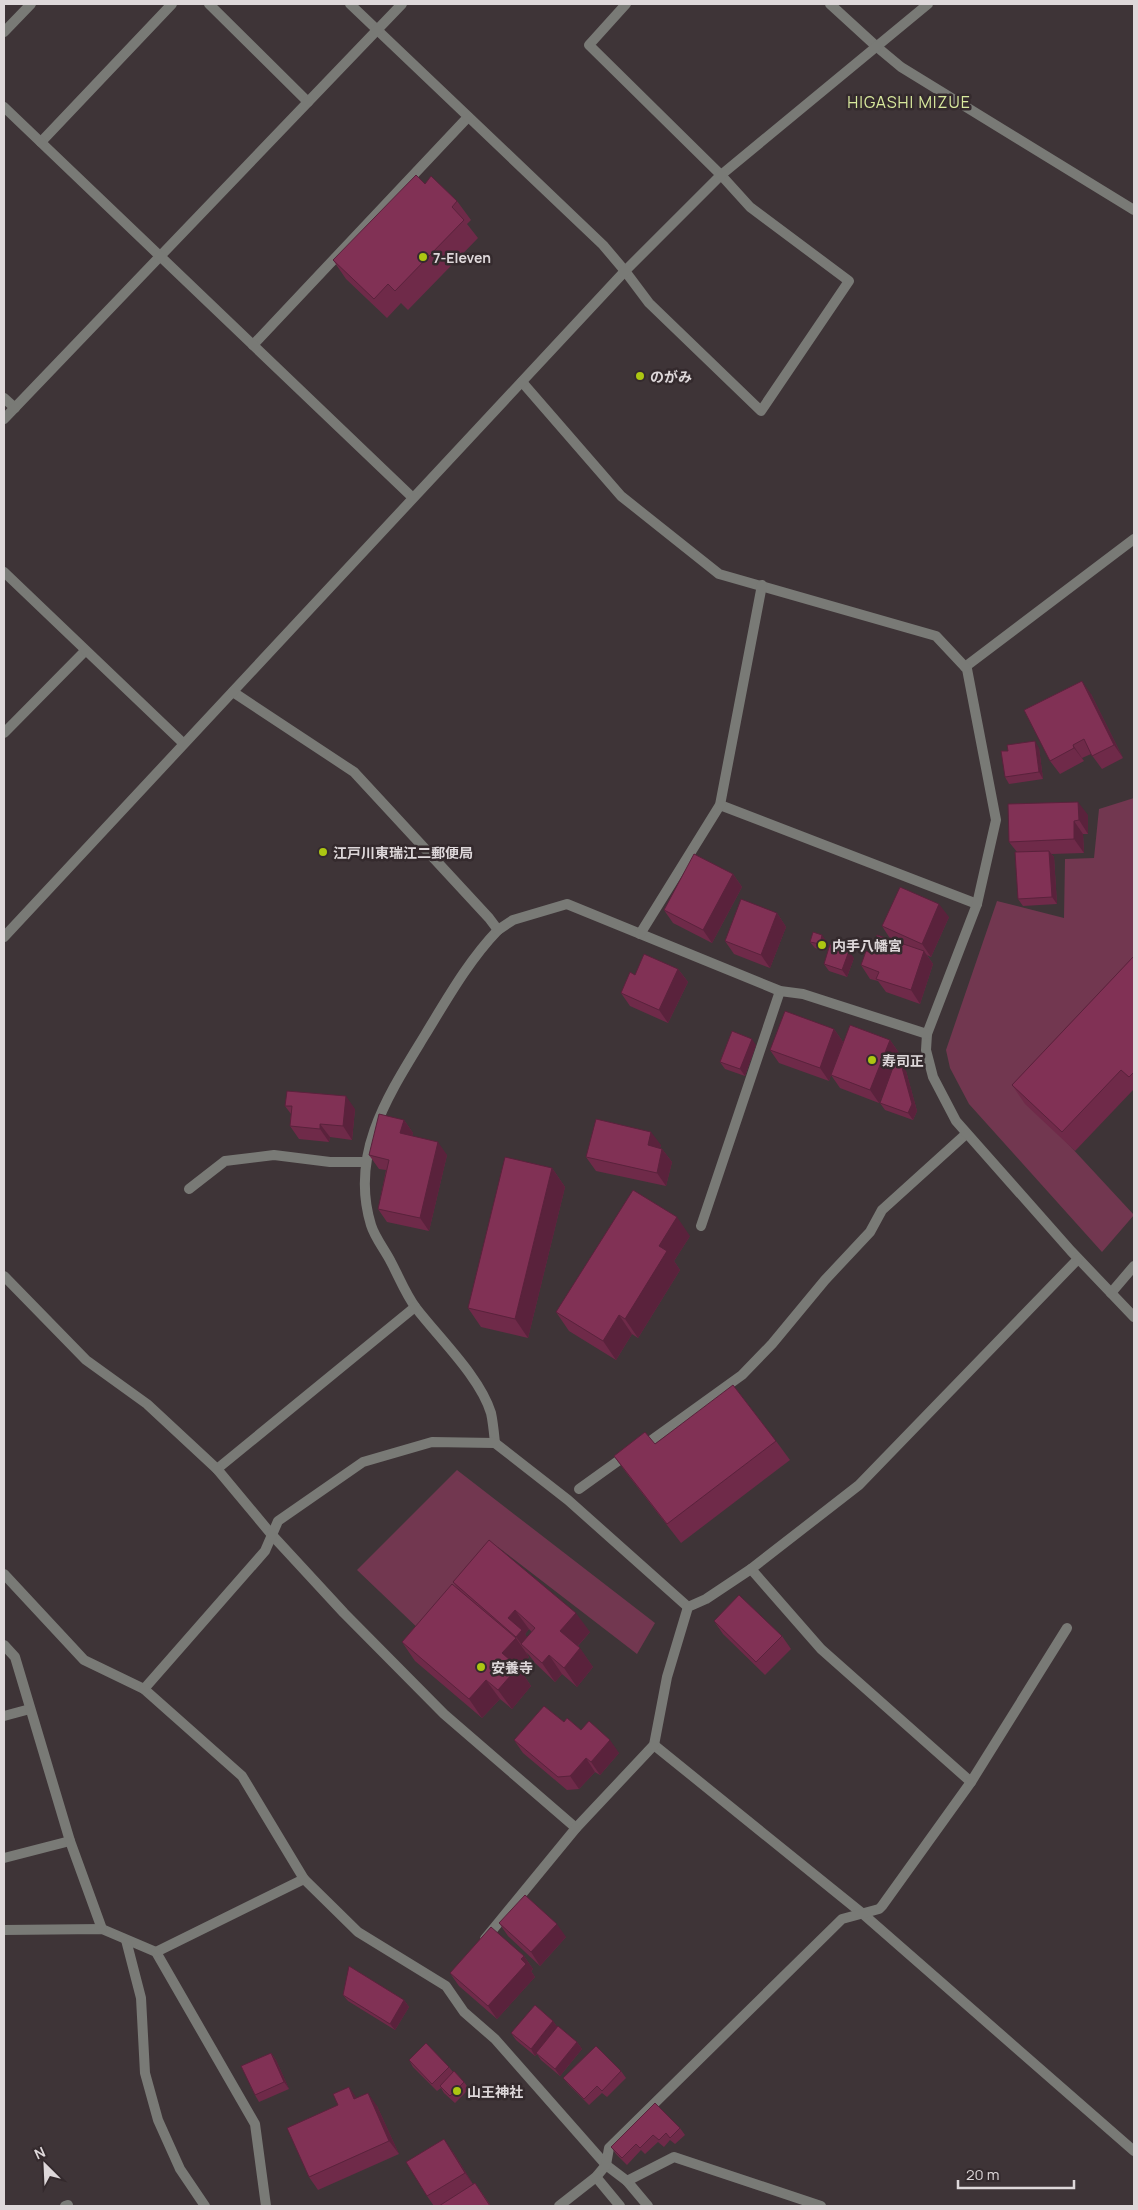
<svg xmlns="http://www.w3.org/2000/svg" width="1138" height="2210" viewBox="0 0 1138 2210" font-family="Manrope,'Noto Sans JP',sans-serif">
<rect width="100%" height="100%" fill="#3e3437"/>
<g fill="#723750">
<polygon points="1134,798 1134,995 1032,1105 1134,1215 1102,1252 969,1104 950,1068 946,1050 997,901 1064,918 1065,859 1094,858 1099,809"/>
<polygon points="457,1470 655,1623 637,1654 498,1547 423,1633 357,1570"/>
</g>
<g fill="none" stroke-linecap="round" stroke-linejoin="round">
<g stroke="#797a76" stroke-width="10">
<polyline points="209,4 308,102"/>
<polyline points="4,32 31,4"/>
<polyline points="877,47 901,67 1134,210"/>
<polyline points="41,142 172,4"/>
<polyline points="625,271 649,303 761,411 849,281 750,207 721,175 589,45 626,4"/>
<polyline points="253,345 468,117"/>
<polyline points="4,398 15,408"/>
<polyline points="965,667 1134,539"/>
<polyline points="4,733 85,651"/>
<polyline points="720,805 977,904"/>
<polyline points="189,1189 225,1161 274,1155 330,1162 366,1162"/>
<polyline points="701,1226 780,991"/>
<polyline points="1111,1293 1134,1266"/>
<path d="M 495,1443 C 494,1433 493,1422 491,1413 C 480,1377 439,1338 416,1308 C 406,1295 399,1277 391,1262 C 385,1250 375,1238 371,1225 C 349,1153 389,1094 425,1035 C 447,999 469,960 498,930"/>
<polyline points="642,1447 742,1375 772,1344 825,1280 870,1232 882,1210 966,1134"/>
<polyline points="217,1469 415,1307"/>
<polyline points="579,1489 618,1461 630,1455"/>
<polyline points="751,1569 821,1649 971,1782"/>
<polyline points="4,1716 30,1709"/>
<polyline points="4,1858 70,1841"/>
<polyline points="4,1930 102,1929 156,1952 255,2124 266,2206"/>
<polyline points="126,1940 141,1998 145,2073 158,2120 180,2169 205,2206"/>
<polyline points="156,1952 304,1879"/>
<polyline points="627,2181 648,2206"/>
</g>
<polyline stroke="#797a76" stroke-width="10" points="596,2177 620,2206"/>
<g stroke="#797a76" stroke-width="10">
<polyline points="350,4 603,245 625,271"/>
<polyline points="830,4 877,47"/>
<polyline points="522,382 621,496 719,574 936,636 967,669 996,820 977,904 927,1034 926,1050 933,1077 956,1121 1071,1251 1134,1317"/>
<polyline points="4,419 402,4"/>
<polyline points="4,572 183,743"/>
<polyline points="233,692 354,772 489,918 498,930 513,920 567,904 780,991 803,994 927,1034"/>
<polyline points="640,934 720,805 762,585"/>
<polyline points="4,1276 86,1360 147,1404 217,1469 272,1535 344,1613 444,1714 576,1828"/>
<polyline points="4,1574 84,1660 144,1689 242,1776 304,1879 358,1932 446,1986 464,2012 495,2039 606,2165 627,2181 674,2157 821,2206"/>
<polyline points="4,1645 15,1657 70,1841 102,1929"/>
<polyline points="144,1689 265,1551 278,1521 363,1462 432,1442 495,1443 568,1500 688,1607"/>
<polyline points="654,1745 863,1914 1134,2151"/>
<polyline points="485,1939 576,1828 654,1745 667,1677 688,1607 706,1599 751,1569 859,1485 1078,1259"/>
<polyline points="65,2206 68,2205"/>
<polyline points="559,2206 596,2177 606,2165 609,2148 842,1919 879,1909 882,1906 971,1782 1067,1628"/>
</g>
<g stroke="#797a76" stroke-width="10">
<polyline points="4,107 412,497"/>
<polyline points="4,937 625,271 721,175 928,4"/>
</g>
</g>
<g fill="#6f2a49" fill-rule="evenodd">
<polygon points="425,184 457,201 471,220 467,224 478,238 408,310 401,303 387,318 346,279 333,260"/>
<polygon points="1091,694 1123,758 1102,769 1091,754 1082,758 1084,761 1060,774 1050,761"/>
<polygon points="1039,748 1043,779 1009,784 1005,777"/>
<polygon points="1088,815 1088,834 1083,834 1084,853 1051,854 1054,857 1057,904 1023,906 1018,899 1017,852 1009,842"/>
<polygon points="733,874 742,887 712,943 673,923 664,910"/>
<polygon points="777,913 786,927 770,968 734,954 725,941"/>
<polygon points="949,917 931,957 927,955 933,964 920,1004 886,992 878,981 870,979 861,965 871,953 891,940 882,926"/>
<polygon points="810,942 827,942 824,951 815,948"/>
<polygon points="1134,956 1134,1089 1075,1151 1025,1104 1012,1085"/>
<polygon points="854,958 847,977 829,971 824,964"/>
<polygon points="678,969 688,982 668,1023 630,1006 621,993 635,975"/>
<polygon points="834,1029 843,1042 890,1040 899,1053 879,1103 840,1088 831,1075 829,1081 779,1063 770,1050"/>
<polygon points="756,1045 745,1076 725,1069 720,1062"/>
<polygon points="906,1071 917,1111 913,1120 885,1110 880,1103"/>
<polygon points="285,1106 355,1109 352,1140 330,1137 329,1142 299,1139 290,1126 291,1114"/>
<polygon points="404,1120 413,1133 412,1136 447,1155 429,1231 387,1222 378,1209 386,1170 379,1169 369,1155"/>
<polygon points="661,1145 660,1148 662,1149 672,1162 666,1186 596,1171 586,1157"/>
<polygon points="552,1168 565,1187 528,1338 481,1327 468,1308"/>
<polygon points="690,1236 674,1261 680,1270 638,1338 632,1334 616,1360 569,1331 556,1312"/>
<polygon points="776,1441 790,1460 681,1543 628,1475 614,1456 655,1444"/>
<path d="M 453,1582 L 590,1632 L 578,1646 L 593,1667 L 577,1687 L 562,1674 L 555,1682 L 535,1663 L 529,1655 L 526,1652 L 529,1657 L 519,1668 L 531,1686 L 512,1709 L 500,1699 L 482,1718 L 415,1661 L 402,1642 L 457,1588 ZM 529,1629 L 532,1632 L 527,1638 L 525,1634 Z"/>
<polygon points="714,1621 782,1636 791,1649 765,1675 723,1634"/>
<polygon points="564,1722 581,1730 619,1753 600,1775 595,1772 579,1789 567,1790 523,1753 514,1740"/>
<polygon points="499,1923 566,1937 540,1966 508,1936"/>
<polygon points="524,1956 533,1969 531,1971 535,1977 497,2019 459,1986 450,1973"/>
<polygon points="343,1995 404,2000 409,2007 395,2030 348,2001"/>
<polygon points="553,2021 557,2027 577,2042 582,2049 560,2076 541,2060 537,2054 535,2056 516,2040 511,2033"/>
<polygon points="271,2053 276,2060 289,2089 259,2102 255,2095"/>
<polygon points="409,2060 449,2067 453,2072 464,2082 469,2089 455,2103 444,2093 441,2088 437,2091 413,2067"/>
<polygon points="621,2071 626,2078 607,2097 602,2093 589,2105 568,2084 563,2078"/>
<polygon points="356,2098 377,2106 399,2154 318,2190 309,2177"/>
<polygon points="655,2103 680,2128 685,2135 675,2144 670,2140 664,2147 658,2142 645,2154 641,2150 627,2165 616,2154 611,2147"/>
<polygon points="453,2152 473,2184 475,2183 491,2206 434,2206 427,2196"/>
</g>
<g fill="#5a223c">
<polygon points="1082,681 1091,694 1123,758 1114,745"/>
<polygon points="1035,741 1039,748 1043,779 1039,772"/>
<polygon points="1073,745 1082,758 1084,761 1074,748"/>
<polygon points="1078,802 1088,815 1088,834 1079,820"/>
<polygon points="1074,821 1083,834 1084,853 1074,839"/>
<polygon points="1049,851 1054,857 1057,904 1052,897"/>
<polygon points="733,874 742,887 712,943 703,930"/>
<polygon points="939,904 949,917 931,957 922,944"/>
<polygon points="777,913 786,927 770,968 761,955"/>
<polygon points="822,935 827,942 824,951 820,944"/>
<polygon points="849,951 854,958 847,977 842,970"/>
<polygon points="924,951 933,964 920,1004 911,990"/>
<polygon points="678,969 688,982 668,1023 659,1010"/>
<polygon points="834,1029 843,1042 829,1081 820,1068"/>
<polygon points="752,1039 756,1045 745,1076 740,1069"/>
<polygon points="890,1040 899,1053 879,1103 870,1090"/>
<polygon points="901,1064 906,1071 917,1111 913,1120 908,1113"/>
<polygon points="346,1096 355,1109 352,1140 343,1126"/>
<polygon points="404,1120 413,1133 410,1146 400,1133"/>
<polygon points="320,1124 330,1137 329,1142 320,1129"/>
<polygon points="651,1132 661,1145 657,1159 648,1145"/>
<polygon points="438,1142 447,1155 429,1231 420,1218"/>
<polygon points="662,1149 672,1162 666,1186 657,1173"/>
<polygon points="552,1168 565,1187 528,1338 515,1319"/>
<polygon points="677,1217 690,1236 674,1261 680,1270 638,1338 625,1319 659,1246"/>
<polygon points="619,1315 632,1334 616,1360 603,1341"/>
<polygon points="515,1610 529,1629 525,1634 535,1649 522,1645 516,1637 508,1618"/>
<polygon points="576,1613 590,1632 574,1650 560,1631"/>
<polygon points="516,1638 529,1657 519,1668 531,1686 512,1709 498,1690 502,1653"/>
<polygon points="580,1648 593,1667 577,1687 564,1668"/>
<polygon points="549,1655 562,1674 555,1682 542,1663"/>
<polygon points="486,1680 500,1699 482,1718 469,1699"/>
<polygon points="610,1740 619,1753 600,1775 591,1762"/>
<polygon points="586,1758 595,1772 579,1789 570,1776"/>
<polygon points="557,1924 566,1937 540,1966 531,1952"/>
<polygon points="524,1956 533,1969 531,1971 535,1977 497,2019 488,2006"/>
<polygon points="404,2000 409,2007 395,2030 390,2024"/>
<polygon points="553,2021 558,2028 535,2056 531,2049"/>
<polygon points="577,2042 582,2049 560,2076 555,2069"/>
<polygon points="271,2053 276,2060 289,2089 284,2082"/>
<polygon points="349,2087 358,2100 354,2099"/>
<polygon points="368,2093 377,2106 399,2154 389,2141"/>
<polygon points="444,2139 453,2152 474,2186 465,2173"/>
</g>
<g fill="#813155" stroke="#5a223c">
<polygon points="416,175 425,184 431,176 457,201 452,207 464,220 395,291 388,284 374,299 333,260"/>
<polygon points="1082,681 1114,745 1092,756 1084,739 1073,745 1074,748 1050,761 1024,710"/>
<polygon points="1035,741 1039,772 1005,777 1001,751 1008,751 1007,745"/>
<polygon points="1078,802 1079,820 1074,821 1074,839 1009,842 1008,804"/>
<polygon points="1049,851 1052,897 1018,899 1015,852"/>
<polygon points="694,854 733,874 703,930 664,910"/>
<polygon points="900,887 939,904 922,944 882,926"/>
<polygon points="741,899 777,913 761,955 725,941"/>
<polygon points="813,932 822,935 820,944 810,942"/>
<polygon points="877,935 924,951 911,990 876,979 879,972 861,965 866,951 871,953"/>
<polygon points="830,944 849,951 842,970 824,964"/>
<polygon points="644,954 678,969 659,1010 621,993 630,972 635,975"/>
<polygon points="1134,956 1134,1072 1129,1077 1121,1070 1062,1132 1012,1085"/>
<polygon points="785,1011 834,1029 820,1068 770,1050"/>
<polygon points="850,1025 890,1040 870,1090 831,1075"/>
<polygon points="732,1031 752,1039 740,1069 720,1062"/>
<polygon points="895,1062 901,1064 912,1104 908,1113 880,1103"/>
<polygon points="287,1091 346,1096 343,1126 320,1124 320,1129 290,1126 292,1106 285,1106"/>
<polygon points="379,1114 404,1120 400,1133 438,1142 420,1218 378,1209 389,1160 369,1155"/>
<polygon points="596,1119 651,1132 648,1145 662,1149 657,1173 586,1157"/>
<polygon points="505,1157 552,1168 515,1319 468,1308"/>
<polygon points="633,1190 677,1217 659,1246 667,1251 625,1319 619,1315 603,1341 556,1312"/>
<polygon points="733,1385 776,1441 667,1524 614,1456 645,1432 655,1444"/>
<polygon points="489,1540 576,1613 560,1631 580,1648 564,1668 549,1655 542,1663 521,1644 535,1628 515,1610 508,1618 522,1630 516,1637 453,1582"/>
<polygon points="452,1584 516,1638 502,1653 518,1667 498,1690 486,1680 469,1699 402,1642"/>
<polygon points="739,1595 782,1636 756,1662 714,1621"/>
<polygon points="544,1706 564,1722 567,1718 581,1730 589,1721 610,1740 591,1762 586,1758 570,1776 558,1777 514,1740"/>
<polygon points="525,1895 557,1924 531,1952 499,1923"/>
<polygon points="491,1927 524,1956 521,1959 526,1964 488,2006 450,1973"/>
<polygon points="349,1966 404,2000 390,2024 343,1995"/>
<polygon points="535,2005 553,2021 531,2049 511,2033"/>
<polygon points="558,2026 577,2042 555,2069 536,2053"/>
<polygon points="426,2043 449,2067 432,2084 409,2060"/>
<polygon points="596,2046 621,2071 602,2091 597,2086 584,2099 563,2078"/>
<polygon points="271,2053 284,2082 255,2095 241,2066"/>
<polygon points="454,2071 464,2082 450,2096 440,2086"/>
<polygon points="349,2087 354,2099 368,2093 389,2141 309,2177 287,2128 338,2105 333,2094"/>
<polygon points="655,2103 680,2128 670,2138 666,2133 659,2140 653,2135 640,2148 636,2144 622,2158 611,2147"/>
<polygon points="444,2139 465,2173 427,2196 406,2162"/>
<polygon points="475,2183 490,2206 439,2206"/>
</g>
<g fill="#acc612" stroke="#342a2d" stroke-width="2">
<circle cx="423" cy="257" r="5"/>
<circle cx="640" cy="376" r="5"/>
<circle cx="323" cy="852" r="5"/>
<circle cx="822" cy="945" r="5"/>
<circle cx="872" cy="1060" r="5"/>
<circle cx="481" cy="1667" r="5"/>
<circle cx="457" cy="2091" r="5"/>
</g>
<g text-anchor="middle" dominant-baseline="central" stroke-width="5" stroke-linejoin="round" paint-order="stroke">
<g font-size="14" font-weight="bold" fill="#ded8da" stroke="#342a2d" text-anchor="start">
<text x="433" y="257">7-Eleven</text>
<text x="650" y="376">のがみ</text>
<text x="333" y="852">江戸川東瑞江二郵便局</text>
<text x="832" y="945">内手八幡宮</text>
<text x="882" y="1060">寿司正</text>
<text x="491" y="1667">安養寺</text>
<text x="467" y="2091">山王神社</text>
</g>
<g font-size="16" letter-spacing="1" fill="#d8e99d" stroke="#342a2d">
<text x="909" y="102">HIGASHI MIZUE</text>
</g>
</g>
<rect width="1138" height="2210" fill="none" stroke="#ded8da" stroke-width="10"/>
<g transform="translate(45 2165) rotate(336)" stroke="#342a2d" stroke-width="4" paint-order="stroke">
<path d="M0-4L9 19L0 12L-9 19Z" fill="#ded8da"/>
<text y="-8" font-size="14" font-weight="bold" text-anchor="middle" fill="#ded8da">N</text>
</g>
<path d="M958 2180v8h116v-8" fill="none" stroke="#ded8da" stroke-width="2.5"/>
<text x="966" y="2180" font-size="15" fill="#ded8da" stroke="#342a2d" stroke-width="4" paint-order="stroke">20 m</text>
</svg>
